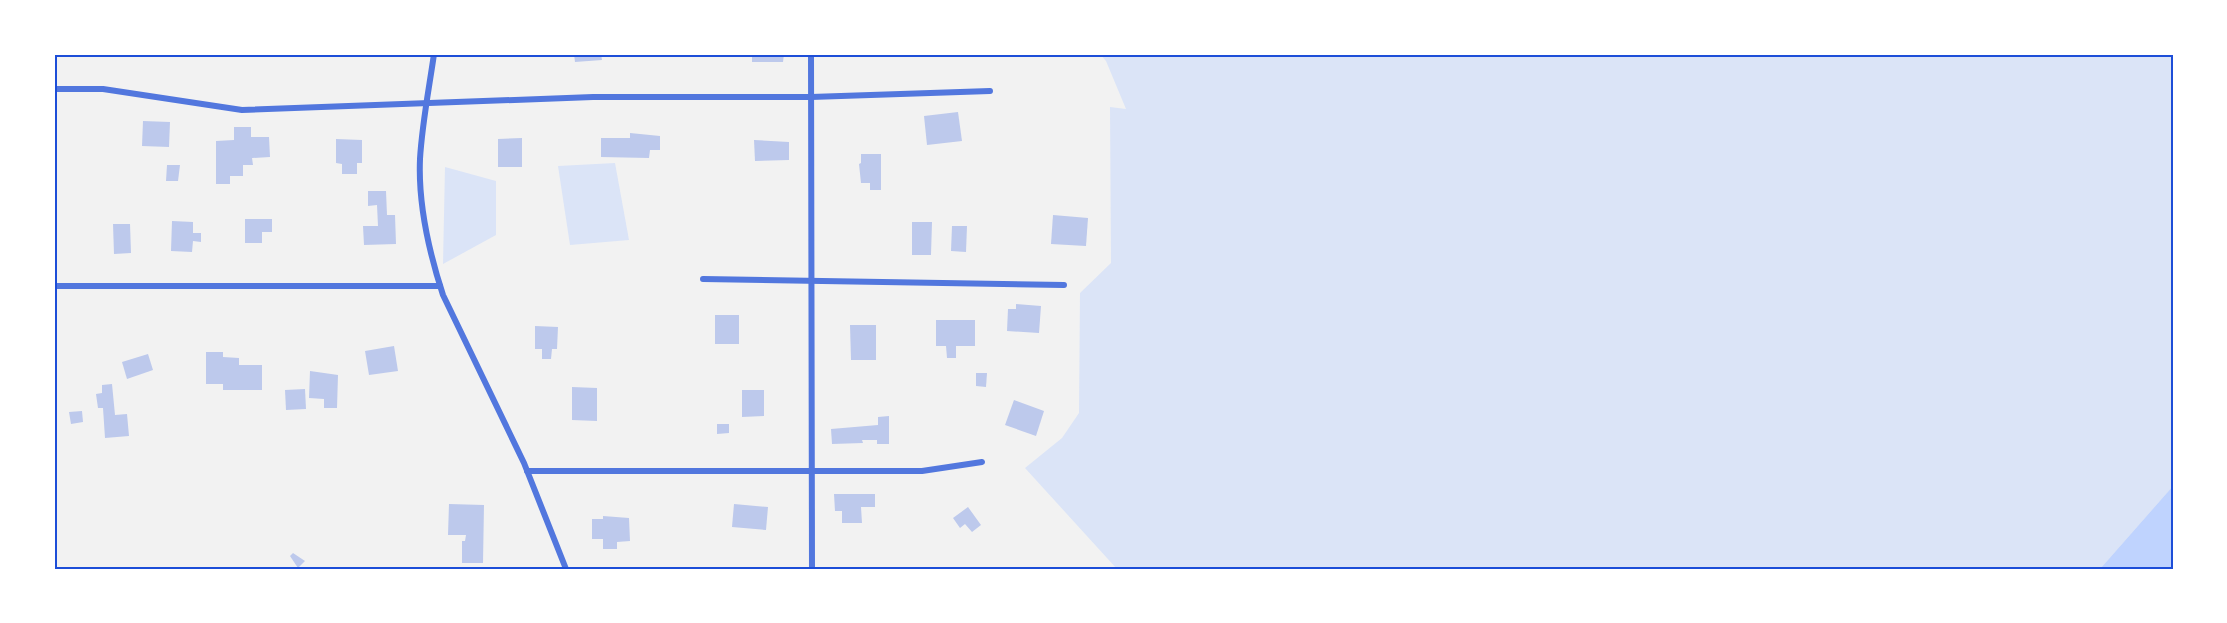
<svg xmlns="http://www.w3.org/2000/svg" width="2227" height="623" viewBox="0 0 2227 623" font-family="Manrope,sans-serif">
<rect width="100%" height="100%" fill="#f2f2f2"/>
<g fill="#dbe4f7">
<polygon points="1100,54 2173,54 2173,486 2100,569 1117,569 1025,468 1062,438 1079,413 1080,293 1111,263 1110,107 1126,109 1106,61"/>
<polygon points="615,163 629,240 570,245 558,166"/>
<polygon points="445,167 496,181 496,235 443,264"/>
</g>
<polygon fill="#bfd3fe" points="2173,486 2173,569 2100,569"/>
<g fill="#bdc9ec">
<polygon points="574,54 601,54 602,60 575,62"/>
<polygon points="752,54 784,54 783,62 752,62"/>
<polygon points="958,112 962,141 927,145 924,116"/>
<polygon points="143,121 170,122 169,147 142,146"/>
<polygon points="234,127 251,127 251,137 269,137 270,157 252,158 253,165 243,165 243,176 230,176 230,184 216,184 216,141 234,140"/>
<polygon points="630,133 660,136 660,150 650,150 649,158 601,157 601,138 630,138"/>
<polygon points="522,138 522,167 498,167 498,139"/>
<polygon points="336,139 362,140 362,163 357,163 357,174 342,174 342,164 336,163"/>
<polygon points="754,140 789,142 789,160 755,161"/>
<polygon points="861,154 881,154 881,190 870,190 870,183 861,183 859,164 861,163"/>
<polygon points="167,165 180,165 178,181 166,181"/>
<polygon points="368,191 386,191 387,215 395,215 396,244 364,245 363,226 378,226 377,205 368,206"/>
<polygon points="1053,215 1088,218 1086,246 1051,244"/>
<polygon points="245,219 272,219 272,232 262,232 262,243 245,243"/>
<polygon points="172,221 193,222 193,233 201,233 201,242 193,241 192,252 171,251"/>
<polygon points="912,222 932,222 931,255 912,255"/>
<polygon points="113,224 130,224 131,253 114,254"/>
<polygon points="952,226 967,226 966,252 951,251"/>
<polygon points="1016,304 1041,306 1039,333 1007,331 1008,309 1016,309"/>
<rect x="715" y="315" width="24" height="29"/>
<polygon points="936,320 975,320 975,346 956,346 956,358 947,358 946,346 936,346"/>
<polygon points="850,325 876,325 876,360 851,360"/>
<polygon points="535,326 558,327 557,349 552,349 551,359 542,359 542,349 535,349"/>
<polygon points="394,346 398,371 369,375 365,351"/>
<polygon points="206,352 223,352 223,357 239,358 239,365 262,365 262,390 223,390 223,384 206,384"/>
<polygon points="148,354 153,370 127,379 122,362"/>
<polygon points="310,371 338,375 337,408 324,408 324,399 309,398"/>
<polygon points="976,373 987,373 986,387 976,386"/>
<polygon points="112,384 115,415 127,414 129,436 105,438 103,408 98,408 96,394 102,393 102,385"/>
<polygon points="572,387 597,388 597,421 572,420"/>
<polygon points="305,389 306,409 286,410 285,390"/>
<polygon points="742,390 764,390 764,416 742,417"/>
<polygon points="1014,400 1044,411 1036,436 1005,425"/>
<polygon points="82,411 83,422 71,424 69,412"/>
<polygon points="889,416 889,444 877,444 877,440 862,440 863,443 832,444 831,429 878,425 878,417"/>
<polygon points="717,424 729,424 729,433 717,434"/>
<polygon points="834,494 875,494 875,507 861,507 862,523 842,523 842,511 835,511"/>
<polygon points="449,504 484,505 483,563 462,563 462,541 465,541 466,535 448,535"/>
<polygon points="734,504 768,507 766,530 732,527"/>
<polygon points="968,507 981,525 972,532 965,524 960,528 953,518"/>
<polygon points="603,516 629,518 630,541 617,542 617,549 603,549 603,539 592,539 592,519 603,519"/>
<polygon points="293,553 305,561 298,568 290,556"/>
</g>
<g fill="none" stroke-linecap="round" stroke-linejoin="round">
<g stroke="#5277de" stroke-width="6">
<path d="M 434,54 C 429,89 422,124 420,159 C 418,205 429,252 443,295 L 524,463 L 566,569"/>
<polyline points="811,54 812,569"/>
<polyline points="54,89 103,89 242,110 593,97 811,97 990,91"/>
<polyline points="703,279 1064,285"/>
<polyline points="54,286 440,286"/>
<polyline points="527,471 922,471 982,462"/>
</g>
</g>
<rect width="2227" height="623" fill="none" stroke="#ffffff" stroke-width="111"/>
<rect x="56" y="56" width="2116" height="512" fill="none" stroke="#1d4ed8" stroke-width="2"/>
</svg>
